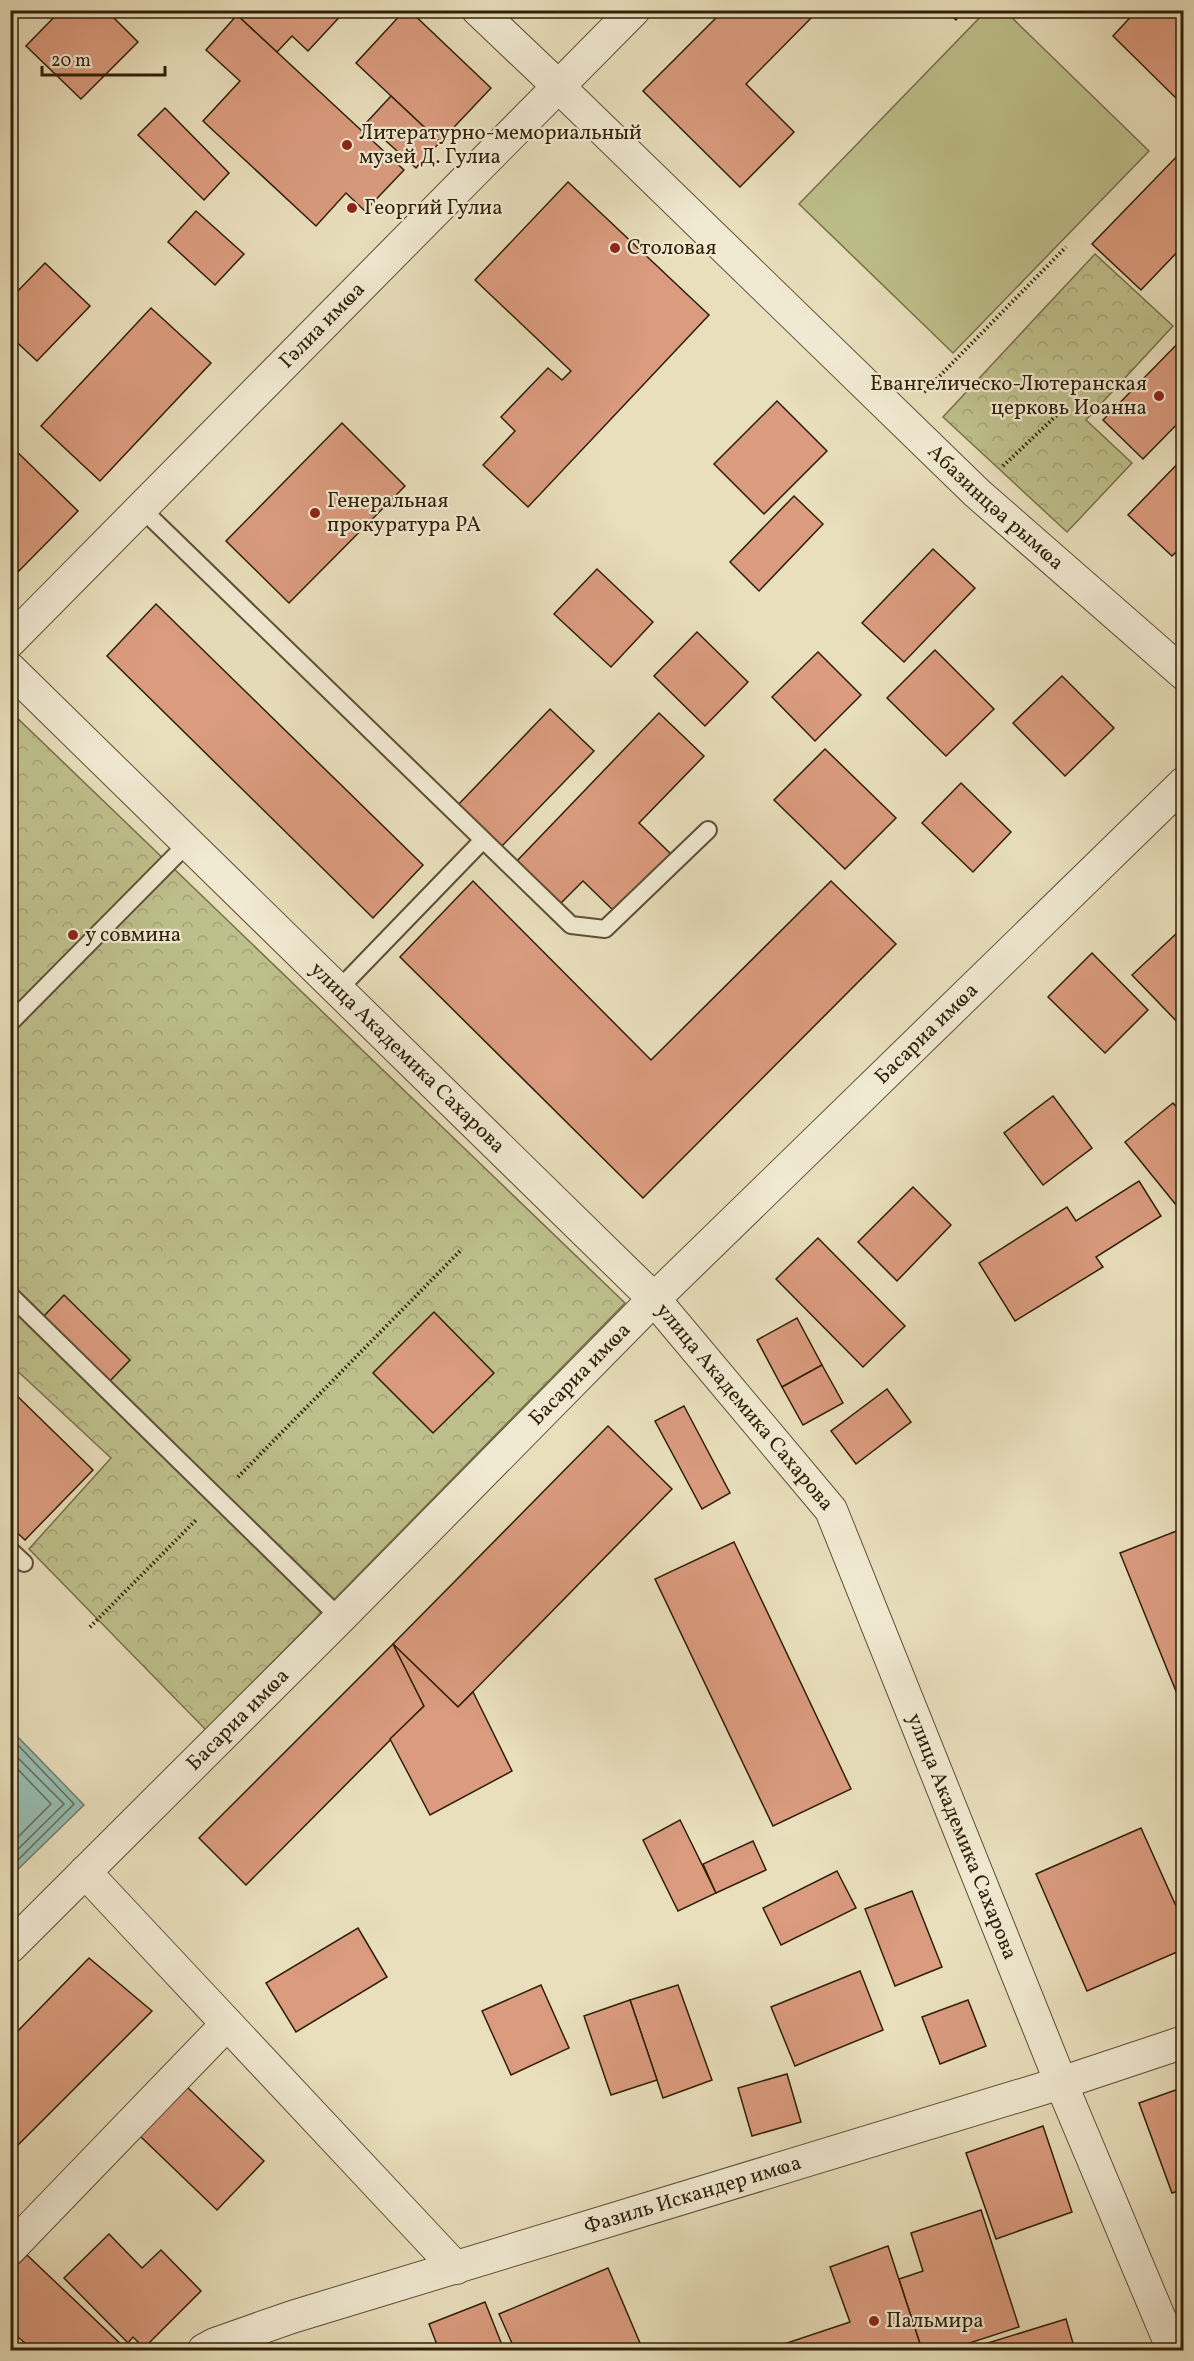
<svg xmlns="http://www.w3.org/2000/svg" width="1194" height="2361" viewBox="0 0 1194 2361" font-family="Vollkorn,serif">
<defs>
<pattern id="park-crowns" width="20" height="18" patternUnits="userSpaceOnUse" patternTransform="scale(1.5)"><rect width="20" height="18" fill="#bec08c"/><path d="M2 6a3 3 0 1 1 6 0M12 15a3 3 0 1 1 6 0" fill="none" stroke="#a4a577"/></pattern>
</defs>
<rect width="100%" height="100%" fill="#e9dfbc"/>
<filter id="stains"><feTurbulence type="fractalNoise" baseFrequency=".00333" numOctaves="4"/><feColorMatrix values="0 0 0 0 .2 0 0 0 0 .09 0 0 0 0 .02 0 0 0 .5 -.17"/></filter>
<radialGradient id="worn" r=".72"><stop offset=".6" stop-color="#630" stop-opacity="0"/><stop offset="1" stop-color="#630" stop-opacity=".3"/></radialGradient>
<polygon fill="#bec08c" stroke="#77704a" stroke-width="1.5" points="987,10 1005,11 1149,151 953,353 799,204"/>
<g fill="url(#park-crowns)" stroke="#77704a" stroke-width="1.5">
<polygon points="1095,254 1173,326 1086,420 1132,463 1067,532 943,417"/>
<polygon points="10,711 625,1303 206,1730 29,1549 111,1458 11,1365"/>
</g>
<polygon fill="#97bdb1" stroke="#6e7e6d" stroke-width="1.5" points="15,1734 84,1805 11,1876 10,1738"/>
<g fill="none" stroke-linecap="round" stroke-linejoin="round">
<g stroke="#646e5c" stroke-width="1.5">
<polyline points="10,1742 16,1743 74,1804 10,1868"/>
<polyline points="10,1750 64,1804 10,1857"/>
<polyline points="10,1761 51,1804 10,1845"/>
</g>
</g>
<g fill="#da9b7e" stroke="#301f07" stroke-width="1.5">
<polygon points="61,10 106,10 138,42 81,99 26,46"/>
<polygon points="249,10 346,10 308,51 292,36 277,52 241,19"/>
<polygon points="405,10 409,10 491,88 440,142 356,63"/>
<polygon points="724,10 819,10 746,84 794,132 740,187 643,91"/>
<polygon points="945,10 964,10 956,20"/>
<polygon points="1137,10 1169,10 1184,24 1184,98 1180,102 1113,36"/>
<polygon points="237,15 404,170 365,211 346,193 316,226 203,121 240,81 206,50"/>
<polygon points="391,96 440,142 416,168 366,123"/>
<polygon points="165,108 229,173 204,200 138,135"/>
<polygon points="1184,149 1184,245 1141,290 1092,244"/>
<polygon points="568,182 709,315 528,507 483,465 515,431 501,417 548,368 562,380 571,371 475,280"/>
<polygon points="196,211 244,254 215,285 168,242"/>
<polygon points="45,263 90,306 37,361 10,336 10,299"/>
<polygon points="151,308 211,363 100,481 41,426"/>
<polygon points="1184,337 1184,417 1143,459 1103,420"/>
<polygon points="777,401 827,451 764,514 714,464"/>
<polygon points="342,423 405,486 289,603 226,541"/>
<polygon points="10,445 78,511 10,580"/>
<polygon points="1184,457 1184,544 1172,556 1128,515"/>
<polygon points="794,496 823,524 759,591 730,562"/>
<polygon points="933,549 975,588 904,662 862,623"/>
<polygon points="597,569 653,622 611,667 554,614"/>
<polygon points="156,604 423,865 373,918 107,656"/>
<polygon points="697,632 748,682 705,726 654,676"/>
<polygon points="935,650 994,709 946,756 887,698"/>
<polygon points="818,652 861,695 815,741 772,697"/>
<polygon points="1062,676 1114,728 1065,776 1013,723"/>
<polygon points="550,709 594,751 501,847 458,805"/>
<polygon points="659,713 704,756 639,823 671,854 615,912 583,881 559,905 515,863"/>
<polygon points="825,749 896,818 845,869 774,800"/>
<polygon points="961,783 1011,832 973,872 922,823"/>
<polygon points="473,881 651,1060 831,881 896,944 643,1198 400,957"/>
<polygon points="1178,932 1184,938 1184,1029 1132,975"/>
<polygon points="1092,953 1148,1010 1105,1053 1048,997"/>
<polygon points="1053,1096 1092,1148 1043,1185 1004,1133"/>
<polygon points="1173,1103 1184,1116 1184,1209 1181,1211 1125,1142"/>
<polygon points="1139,1181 1161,1216 1096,1257 1103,1267 1015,1321 979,1263 1067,1207 1076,1221"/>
<polygon points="913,1187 951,1225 897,1281 858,1242"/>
<polygon points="818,1238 905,1326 863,1367 776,1279"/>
<polygon points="64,1295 130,1360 110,1381 44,1316"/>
<polygon points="434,1312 494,1373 433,1433 373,1373"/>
<polygon points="797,1318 822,1365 782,1387 757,1340"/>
<polygon points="822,1365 843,1403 803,1425 782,1387"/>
<polygon points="10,1389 93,1470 25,1540 10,1526"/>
<polygon points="887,1389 911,1422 856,1464 831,1431"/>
<polygon points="684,1406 730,1493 702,1509 655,1421"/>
<polygon points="608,1426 672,1489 458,1707 393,1644"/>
<polygon points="1184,1528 1184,1711 1120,1553"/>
<polygon points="734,1542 851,1789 773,1826 655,1579"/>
<polygon points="393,1644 424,1706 246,1885 199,1838"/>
<polygon points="393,1644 458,1707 473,1692 512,1771 430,1815 390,1739 424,1706"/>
<polygon points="680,1820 716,1893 678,1911 643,1840"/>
<polygon points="1141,1828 1184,1924 1184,1949 1087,1991 1036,1874"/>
<polygon points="753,1841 766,1870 716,1893 703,1864"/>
<polygon points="837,1871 856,1908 781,1945 763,1908"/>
<polygon points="912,1891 942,1967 895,1986 865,1909"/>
<polygon points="358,1928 387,1977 296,2032 266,1983"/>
<polygon points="89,1958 152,2011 10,2153 10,2039"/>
<polygon points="860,1971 883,2030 795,2066 771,2007"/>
<polygon points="541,1985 569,2048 511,2075 482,2011"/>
<polygon points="678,1985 712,2080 663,2098 630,2000"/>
<polygon points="630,2000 657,2080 611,2095 584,2016"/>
<polygon points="968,2000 986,2046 940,2064 922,2017"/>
<polygon points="787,2074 801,2122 752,2136 738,2088"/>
<polygon points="187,2087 264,2161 217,2210 140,2136"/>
<polygon points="1184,2087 1184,2189 1172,2193 1139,2103"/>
<polygon points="1043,2126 1072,2212 996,2239 966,2153"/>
<polygon points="981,2210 1019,2327 948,2350 922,2350 899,2279 923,2271 911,2233"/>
<polygon points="109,2234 142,2268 161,2250 201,2291 144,2348 133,2337 128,2343 64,2278"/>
<polygon points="888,2246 922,2350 766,2350 850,2322 830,2267"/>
<polygon points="27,2255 127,2350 33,2350 10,2330 10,2272"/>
<polygon points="608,2268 643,2350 515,2350 499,2314"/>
<polygon points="485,2302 504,2350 439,2350 429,2324"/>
<polygon points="1066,2319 1075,2350 965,2350"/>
</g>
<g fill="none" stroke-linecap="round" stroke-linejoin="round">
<defs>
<g id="lane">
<polyline points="142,509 571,925 605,929 708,830"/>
<polyline points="338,990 483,840"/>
<polyline points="10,1023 188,843"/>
<polyline points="10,1295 340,1618"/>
<polyline points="10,1550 24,1563"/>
</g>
<g id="street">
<path id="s1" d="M 478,10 L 559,87 L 977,493 L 1184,674"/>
<path id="s2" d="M 10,641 L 634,10"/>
<path id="s3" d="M 10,669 L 654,1299 L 831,1510 L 1061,2083 L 1173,2350"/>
<polyline points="85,1872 456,2268"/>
<path id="s4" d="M 10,1947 L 340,1618 L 654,1299 L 1184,783"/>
<polyline points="10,2249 227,2024"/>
<path id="s5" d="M 204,2350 L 215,2344 L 292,2317 L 1061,2083 L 1184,2042"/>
</g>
</defs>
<use href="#lane" stroke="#5e4f34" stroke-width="20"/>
<use href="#street" stroke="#5e4f34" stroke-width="34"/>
<g stroke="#301f07" stroke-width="4" stroke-dasharray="1.5 3" stroke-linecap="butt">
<polyline points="924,392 1066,247"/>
<polyline points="1003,466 1059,413"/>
<polyline points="238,1477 462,1249"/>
<polyline points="90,1627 197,1519"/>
</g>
<use href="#lane" stroke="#f1ead3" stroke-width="16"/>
<use href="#street" stroke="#f1ead3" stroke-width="32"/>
</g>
<g fill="#8f2418" stroke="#f1ead3" stroke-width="2">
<circle cx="347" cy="145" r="6"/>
<circle cx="352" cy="208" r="6"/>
<circle cx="615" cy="248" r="6"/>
<circle cx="1159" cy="396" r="6"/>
<circle cx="315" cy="513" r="6"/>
<circle cx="73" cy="935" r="6"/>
<circle cx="874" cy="2321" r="6"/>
</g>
<g text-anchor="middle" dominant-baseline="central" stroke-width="4.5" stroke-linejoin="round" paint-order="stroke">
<g font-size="21" fill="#301f07" stroke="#f1ead3" text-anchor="start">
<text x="359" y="133">Литературно-мемориальный<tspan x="359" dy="24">музей Д. Гулиа</tspan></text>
<text x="364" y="208">Георгий Гулиа</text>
<text x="627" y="248">Столовая</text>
<text x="1147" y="384" text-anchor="end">Евангелическо-Лютеранская<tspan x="1147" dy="24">церковь Иоанна</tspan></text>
<text x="327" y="501">Генеральная<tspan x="327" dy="24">прокуратура РА</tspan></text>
<text x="85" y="935">у совмина</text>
<text x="886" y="2321">Пальмира</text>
</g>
<g font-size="21" fill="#301f07" stroke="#f1ead3">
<text stroke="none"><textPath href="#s2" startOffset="444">Гәлиа имҩа</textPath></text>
<text stroke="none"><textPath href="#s1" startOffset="718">Абазинцәа рымҩа</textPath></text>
<text stroke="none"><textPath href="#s4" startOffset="1294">Басариа имҩа</textPath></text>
<text stroke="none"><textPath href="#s3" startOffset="556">улица Академика Сахарова</textPath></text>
<text stroke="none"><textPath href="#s4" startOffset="808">Басариа имҩа</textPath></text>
<text stroke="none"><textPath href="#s3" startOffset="1042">улица Академика Сахарова</textPath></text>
<text stroke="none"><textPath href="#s4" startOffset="322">Басариа имҩа</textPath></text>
<text stroke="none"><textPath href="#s3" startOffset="1528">улица Академика Сахарова</textPath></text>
<text stroke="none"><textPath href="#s5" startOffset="513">Фазиль Искандер имҩа</textPath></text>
</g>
</g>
<rect width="1194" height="2361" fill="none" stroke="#e9dfbc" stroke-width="36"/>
<rect x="12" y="12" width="1170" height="2337" fill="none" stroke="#301f07" stroke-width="3"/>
<rect x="18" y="18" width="1158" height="2325" fill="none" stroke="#301f07" stroke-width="1.5"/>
<path d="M42 66v9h123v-9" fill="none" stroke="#301f07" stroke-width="3"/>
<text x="51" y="66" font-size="18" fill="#301f07" stroke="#f1ead3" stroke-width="4.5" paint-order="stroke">20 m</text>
<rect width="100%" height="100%" filter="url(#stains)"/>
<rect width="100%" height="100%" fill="url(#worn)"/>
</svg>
